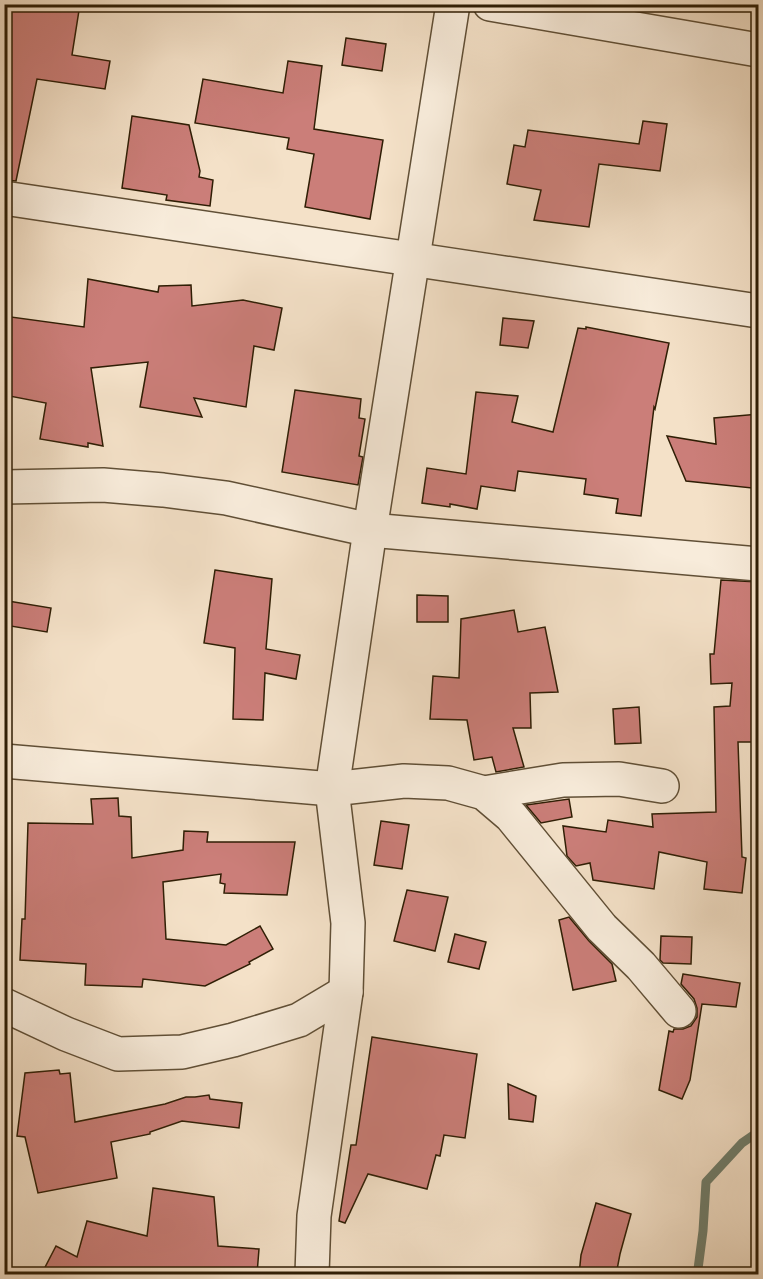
<svg xmlns="http://www.w3.org/2000/svg" width="763" height="1279" viewBox="0 0 763 1279" font-family="'Sorts Mill Goudy',serif">
<rect width="100%" height="100%" fill="#f4e1c8"/>
<filter id="stains"><feTurbulence type="fractalNoise" baseFrequency=".00333" numOctaves="4"/><feColorMatrix values="0 0 0 0 .2 0 0 0 0 .09 0 0 0 0 .02 0 0 0 .5 -.17"/></filter>
<radialGradient id="worn" r=".72"><stop offset=".6" stop-color="#630" stop-opacity="0"/><stop offset="1" stop-color="#630" stop-opacity=".3"/></radialGradient>
<g fill="none" stroke-linecap="round" stroke-linejoin="round">
<polyline stroke="#707e6c" stroke-width="9" points="695,1274 698,1269 703,1231 706,1182 742,1143 758,1132"/>
</g>
<g fill="#cb7e79" stroke="#2f1e05" stroke-width="1.5">
<polygon points="4,4 80,4 72,55 110,61 105,89 37,79 16,181 4,180"/>
<polygon points="346,38 386,44 382,71 342,65"/>
<polygon points="288,61 322,66 314,129 383,140 370,219 305,207 314,154 287,149 289,138 195,123 203,79 283,93"/>
<polygon points="132,116 189,125 200,171 199,177 213,180 210,206 166,200 167,195 122,188"/>
<polygon points="643,121 667,124 660,171 599,164 589,227 534,220 541,190 507,184 514,145 525,147 528,130 639,144"/>
<polygon points="88,279 158,292 159,286 191,285 192,306 243,300 282,308 274,350 254,346 246,407 194,398 202,417 140,407 148,362 91,368 103,446 88,443 88,447 40,439 46,403 4,395 4,316 84,327"/>
<polygon points="503,318 534,321 528,348 500,345"/>
<polygon points="586,327 669,343 655,409 654,407 641,516 616,513 618,499 584,494 586,479 518,471 515,491 481,486 477,509 450,504 450,507 422,503 427,468 466,474 476,392 518,396 512,422 553,432 578,328 586,329"/>
<polygon points="295,390 361,399 359,418 365,419 359,456 363,457 358,485 282,472"/>
<polygon points="759,414 759,440 752,488 686,481 667,436 716,444 714,418"/>
<polygon points="215,570 272,579 266,649 300,655 296,679 265,673 263,720 233,719 235,648 204,643"/>
<polygon points="721,580 759,582 759,742 738,742 742,857 746,858 742,893 704,889 707,862 659,852 654,889 593,880 590,863 576,866 567,856 563,826 606,832 608,820 653,827 652,814 716,812 714,707 730,706 732,683 711,684 710,654 714,654"/>
<polygon points="417,595 448,596 448,622 417,622"/>
<polygon points="8,601 51,608 47,632 4,625"/>
<polygon points="514,610 518,632 545,627 558,692 530,693 531,728 513,728 524,767 496,772 492,757 474,760 467,720 430,719 433,676 459,678 461,619"/>
<polygon points="639,707 641,743 615,744 613,709"/>
<polygon points="118,798 119,816 131,817 132,858 183,850 184,831 208,832 207,842 295,842 287,895 224,893 225,884 220,883 221,874 163,882 166,939 226,945 260,926 273,949 249,962 250,964 205,986 143,979 142,987 85,985 86,964 20,960 22,919 25,919 28,823 93,824 91,799"/>
<polygon points="569,799 572,817 541,823 526,805"/>
<polygon points="381,821 409,825 402,869 374,865"/>
<polygon points="407,890 448,897 435,951 394,941"/>
<polygon points="569,917 589,941 612,964 616,981 573,990 559,920"/>
<polygon points="455,934 486,942 479,969 448,962"/>
<polygon points="661,936 692,937 691,964 663,963 660,960"/>
<polygon points="683,974 740,983 736,1007 702,1004 690,1080 682,1099 659,1090 669,1031 673,1032 674,1029 683,1029 691,1026 697,1017 697,1008 694,999 681,984"/>
<polygon points="372,1037 477,1054 465,1138 444,1135 440,1156 436,1155 427,1189 368,1174 345,1223 339,1221 351,1145 356,1145"/>
<polygon points="59,1070 60,1074 70,1073 75,1122 165,1104 186,1097 195,1097 209,1095 210,1099 242,1103 239,1128 182,1121 150,1132 150,1134 111,1142 117,1178 38,1193 25,1137 17,1136 25,1073"/>
<polygon points="508,1084 536,1096 533,1122 509,1119"/>
<polygon points="153,1188 214,1197 218,1246 259,1249 257,1274 227,1272 202,1275 41,1275 56,1246 77,1257 87,1221 147,1236"/>
<polygon points="596,1203 631,1214 620,1254 616,1275 579,1275 581,1255"/>
</g>
<g fill="none" stroke-linecap="round" stroke-linejoin="round">
<defs>
<g id="minor">
<polyline points="490,4 758,50"/>
<polyline points="4,198 758,311"/>
<polyline points="4,487 103,485 163,490 226,498 370,530 758,564"/>
<polyline points="4,761 332,789 404,781 448,783 484,793 511,816 602,928 641,966 679,1011"/>
<polyline points="484,793 563,780 619,779 662,786"/>
<polyline points="4,1005 66,1034 118,1054 182,1052 233,1040 299,1020 346,992"/>
<polyline points="312,1274 314,1216 346,992 348,923 332,789 370,530 453,4"/>
</g>
</defs>
<use href="#minor" stroke="#604f36" stroke-width="36"/>
<use href="#minor" stroke="#f8ecdb" stroke-width="33"/>
</g>
<rect width="763" height="1279" fill="none" stroke="#f4e1c8" stroke-width="24"/>
<rect x="6" y="6" width="751" height="1267" fill="none" stroke="#2f1e05" stroke-width="3"/>
<rect x="12" y="12" width="739" height="1255" fill="none" stroke="#2f1e05" stroke-width="1.5"/>
<rect width="100%" height="100%" filter="url(#stains)"/>
<rect width="100%" height="100%" fill="url(#worn)"/>
</svg>
